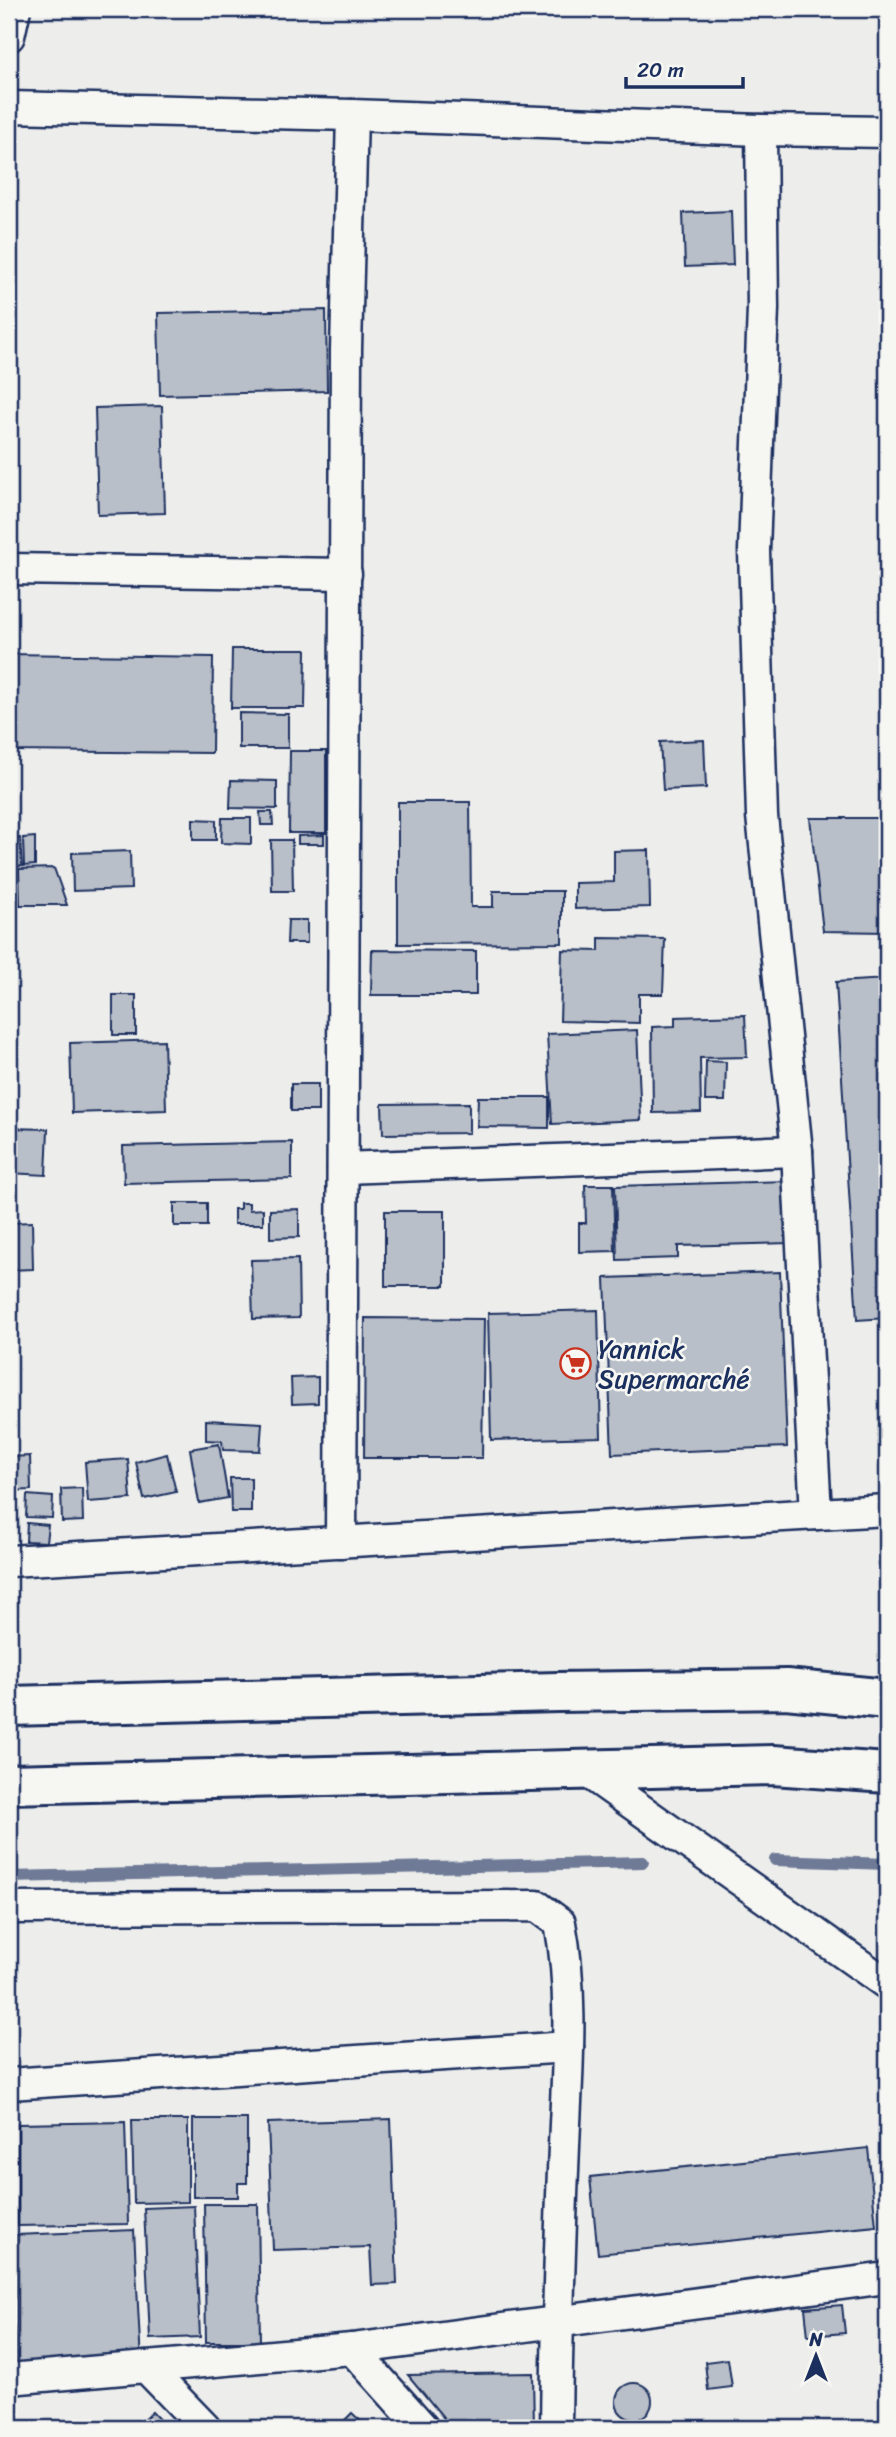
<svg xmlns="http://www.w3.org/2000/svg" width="896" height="2437" viewBox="0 0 896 2437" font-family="Sriracha,sans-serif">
<rect width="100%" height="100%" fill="#edeeec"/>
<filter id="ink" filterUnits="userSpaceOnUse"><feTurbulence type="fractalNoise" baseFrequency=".0143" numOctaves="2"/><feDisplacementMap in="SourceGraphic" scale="14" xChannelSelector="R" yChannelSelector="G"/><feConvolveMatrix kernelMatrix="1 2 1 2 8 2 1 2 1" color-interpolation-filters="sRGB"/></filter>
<g filter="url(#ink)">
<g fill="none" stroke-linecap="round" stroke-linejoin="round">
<g stroke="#6e7a96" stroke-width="12">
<polyline points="775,1860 887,1864"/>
<polyline points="9,1877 643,1862"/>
</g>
</g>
<g fill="#b9bfc8" stroke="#1b2f5e" stroke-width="2">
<polygon points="731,211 733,265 685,267 683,213"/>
<polygon points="326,310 327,391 160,395 158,313"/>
<polygon points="162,406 165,513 98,515 95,408"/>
<polygon points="232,649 306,649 305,708 231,708"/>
<polygon points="9,654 213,657 212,753 9,751"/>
<polygon points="239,713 288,714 288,748 239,748"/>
<polygon points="704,740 706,788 663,790 660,742"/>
<polygon points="290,751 326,751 326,833 289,833"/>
<polygon points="231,780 277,781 277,809 230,808"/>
<polygon points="398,802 470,802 471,907 493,907 493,891 562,891 562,943 398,944"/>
<polygon points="260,812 272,812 273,825 261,825"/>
<polygon points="222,818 251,818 251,844 221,843"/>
<polygon points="810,818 887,818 887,932 823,931"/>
<polygon points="193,819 216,820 216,840 193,840"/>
<polygon points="324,835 324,844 298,844 298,836"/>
<polygon points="35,837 35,865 24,866 23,838"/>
<polygon points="20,838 22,866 9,867 9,839"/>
<polygon points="271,840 292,840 293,891 272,891"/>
<polygon points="649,850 650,907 575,909 575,883 614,882 614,851"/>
<polygon points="130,851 131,889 73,891 72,853"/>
<polygon points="54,868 67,905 20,905 19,869"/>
<polygon points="288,920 307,920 307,943 287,943"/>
<polygon points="599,938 665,939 663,994 639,994 639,1023 560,1021 562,950 599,951"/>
<polygon points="372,950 476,951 476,995 371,995"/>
<polygon points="887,979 887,1318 857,1320 836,982"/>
<rect x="113" y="995" width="23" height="40"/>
<polygon points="745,1015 747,1057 700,1058 701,1112 653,1113 652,1027 675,1026 675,1017"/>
<polygon points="637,1030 641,1120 552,1124 547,1034"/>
<polygon points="164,1040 166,1110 72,1113 70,1043"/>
<polygon points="706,1061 726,1062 725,1101 705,1101"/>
<rect x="291" y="1084" width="27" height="27"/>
<polygon points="478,1097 549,1097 549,1128 477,1127"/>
<polygon points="469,1103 469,1133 383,1134 382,1104"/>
<polygon points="9,1128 48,1129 46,1175 9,1173"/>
<polygon points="292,1142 292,1179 124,1183 123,1146"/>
<polygon points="788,1181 789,1243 678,1246 678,1258 617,1260 615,1186"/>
<polygon points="585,1185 613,1185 615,1251 579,1252 579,1223 586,1223"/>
<rect x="174" y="1203" width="33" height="23"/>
<polygon points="240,1203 249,1203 249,1210 263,1209 263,1224 234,1224 234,1209 240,1209"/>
<polygon points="299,1209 299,1237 270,1238 270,1210"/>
<rect x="385" y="1211" width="60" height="75"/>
<polygon points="32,1222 33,1269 9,1270 9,1223"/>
<polygon points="298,1259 299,1318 253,1319 251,1260"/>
<polygon points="780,1272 787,1447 612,1454 605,1278"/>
<polygon points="598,1310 601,1437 491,1440 488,1313"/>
<polygon points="365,1318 484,1319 482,1458 364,1458"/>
<polygon points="318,1377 318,1403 292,1404 291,1378"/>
<polygon points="206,1420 262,1423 260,1451 223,1450 222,1441 206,1440"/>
<polygon points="219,1444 228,1498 199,1503 190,1449"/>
<polygon points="167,1454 176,1492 144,1499 136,1462"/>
<polygon points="30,1456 31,1490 9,1491 9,1457"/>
<polygon points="128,1459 131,1499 88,1502 85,1462"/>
<polygon points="230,1478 251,1478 251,1512 231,1512"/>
<polygon points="82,1488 83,1521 62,1522 61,1489"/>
<polygon points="27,1495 53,1497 52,1518 26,1517"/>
<polygon points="27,1523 48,1525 46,1542 26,1541"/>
<polygon points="193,2119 247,2119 247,2183 238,2183 238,2197 193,2197"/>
<polygon points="391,2119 397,2284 372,2285 370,2247 273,2250 268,2123"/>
<polygon points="132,2120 188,2120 188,2202 134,2203"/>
<polygon points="125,2122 128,2224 18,2226 18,2124"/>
<polygon points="868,2148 876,2226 598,2254 590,2177"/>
<polygon points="204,2204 258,2204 260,2342 206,2342"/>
<polygon points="194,2206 200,2337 150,2339 144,2208"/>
<polygon points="134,2230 141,2363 16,2366 16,2235"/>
<polygon points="842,2305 845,2333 808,2336 805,2308"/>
<polygon points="728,2359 732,2387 708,2390 705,2362"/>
<polygon points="533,2373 534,2428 452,2428 408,2375"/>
<circle cx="634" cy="2401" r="18"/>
<polygon points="152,2412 167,2428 134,2428"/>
<polygon points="352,2413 368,2428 337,2428"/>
</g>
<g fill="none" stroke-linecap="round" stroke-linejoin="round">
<defs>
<g id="street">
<polyline points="9,36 15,9"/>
<polyline points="9,107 352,115 761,130 887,132"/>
<polyline points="761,130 763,308 754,551 762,816 797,1151 816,1514"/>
<polyline points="9,569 346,574"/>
<polyline points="343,1168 797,1151"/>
<polyline points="341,1542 346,350 352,115"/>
<polyline points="9,1561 887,1510"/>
<polyline points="586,1771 887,1984"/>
<path d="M 9,1908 L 537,1906 L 560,1923 C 574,1996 567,2072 564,2146 C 560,2240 557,2334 556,2428"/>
<polyline points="9,2084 568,2047"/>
<polyline points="352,2349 423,2428"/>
<polyline points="146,2367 205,2428"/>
<polyline points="9,2379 352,2349 887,2278"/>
</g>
<g id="highway">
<polyline points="9,1706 558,1692 786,1689 887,1699"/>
<polyline points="9,1784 773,1765 887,1773"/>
</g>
</defs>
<use href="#street" stroke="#1b2f5e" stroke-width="35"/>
<use href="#highway" stroke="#1b2f5e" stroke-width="44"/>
<use href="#street" stroke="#f6f6f2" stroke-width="30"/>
<use href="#highway" stroke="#f6f6f2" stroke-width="38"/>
</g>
</g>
<defs>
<symbol id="supermarket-ring" viewBox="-11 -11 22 22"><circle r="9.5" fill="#f6f6f2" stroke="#c8321e" stroke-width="1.5"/><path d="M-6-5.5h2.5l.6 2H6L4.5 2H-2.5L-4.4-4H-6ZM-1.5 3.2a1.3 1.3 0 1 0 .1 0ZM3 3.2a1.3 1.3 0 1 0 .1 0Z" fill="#c8321e"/></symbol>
</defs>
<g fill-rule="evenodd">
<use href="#supermarket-ring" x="558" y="1346" width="35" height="35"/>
</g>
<g text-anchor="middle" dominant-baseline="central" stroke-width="5" stroke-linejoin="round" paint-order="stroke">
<g font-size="26" fill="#1b2f5e" stroke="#f6f6f2" text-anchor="start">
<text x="598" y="1349">Yannick<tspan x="598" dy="30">Supermarché</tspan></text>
</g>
</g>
<rect width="896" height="2437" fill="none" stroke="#f6f6f2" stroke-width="35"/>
<rect x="18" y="18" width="861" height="2402" fill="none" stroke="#1b2f5e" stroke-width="2.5" filter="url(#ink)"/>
<g transform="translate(816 2356)" stroke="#f6f6f2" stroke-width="5" paint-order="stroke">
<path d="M0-5L12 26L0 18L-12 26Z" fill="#1b2f5e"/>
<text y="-10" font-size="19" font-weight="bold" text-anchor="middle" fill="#1b2f5e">N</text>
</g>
<path d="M626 77v10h117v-10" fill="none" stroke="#1b2f5e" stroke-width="3.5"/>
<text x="637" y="77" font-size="21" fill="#1b2f5e" stroke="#f6f6f2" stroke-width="5" paint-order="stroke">20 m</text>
</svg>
